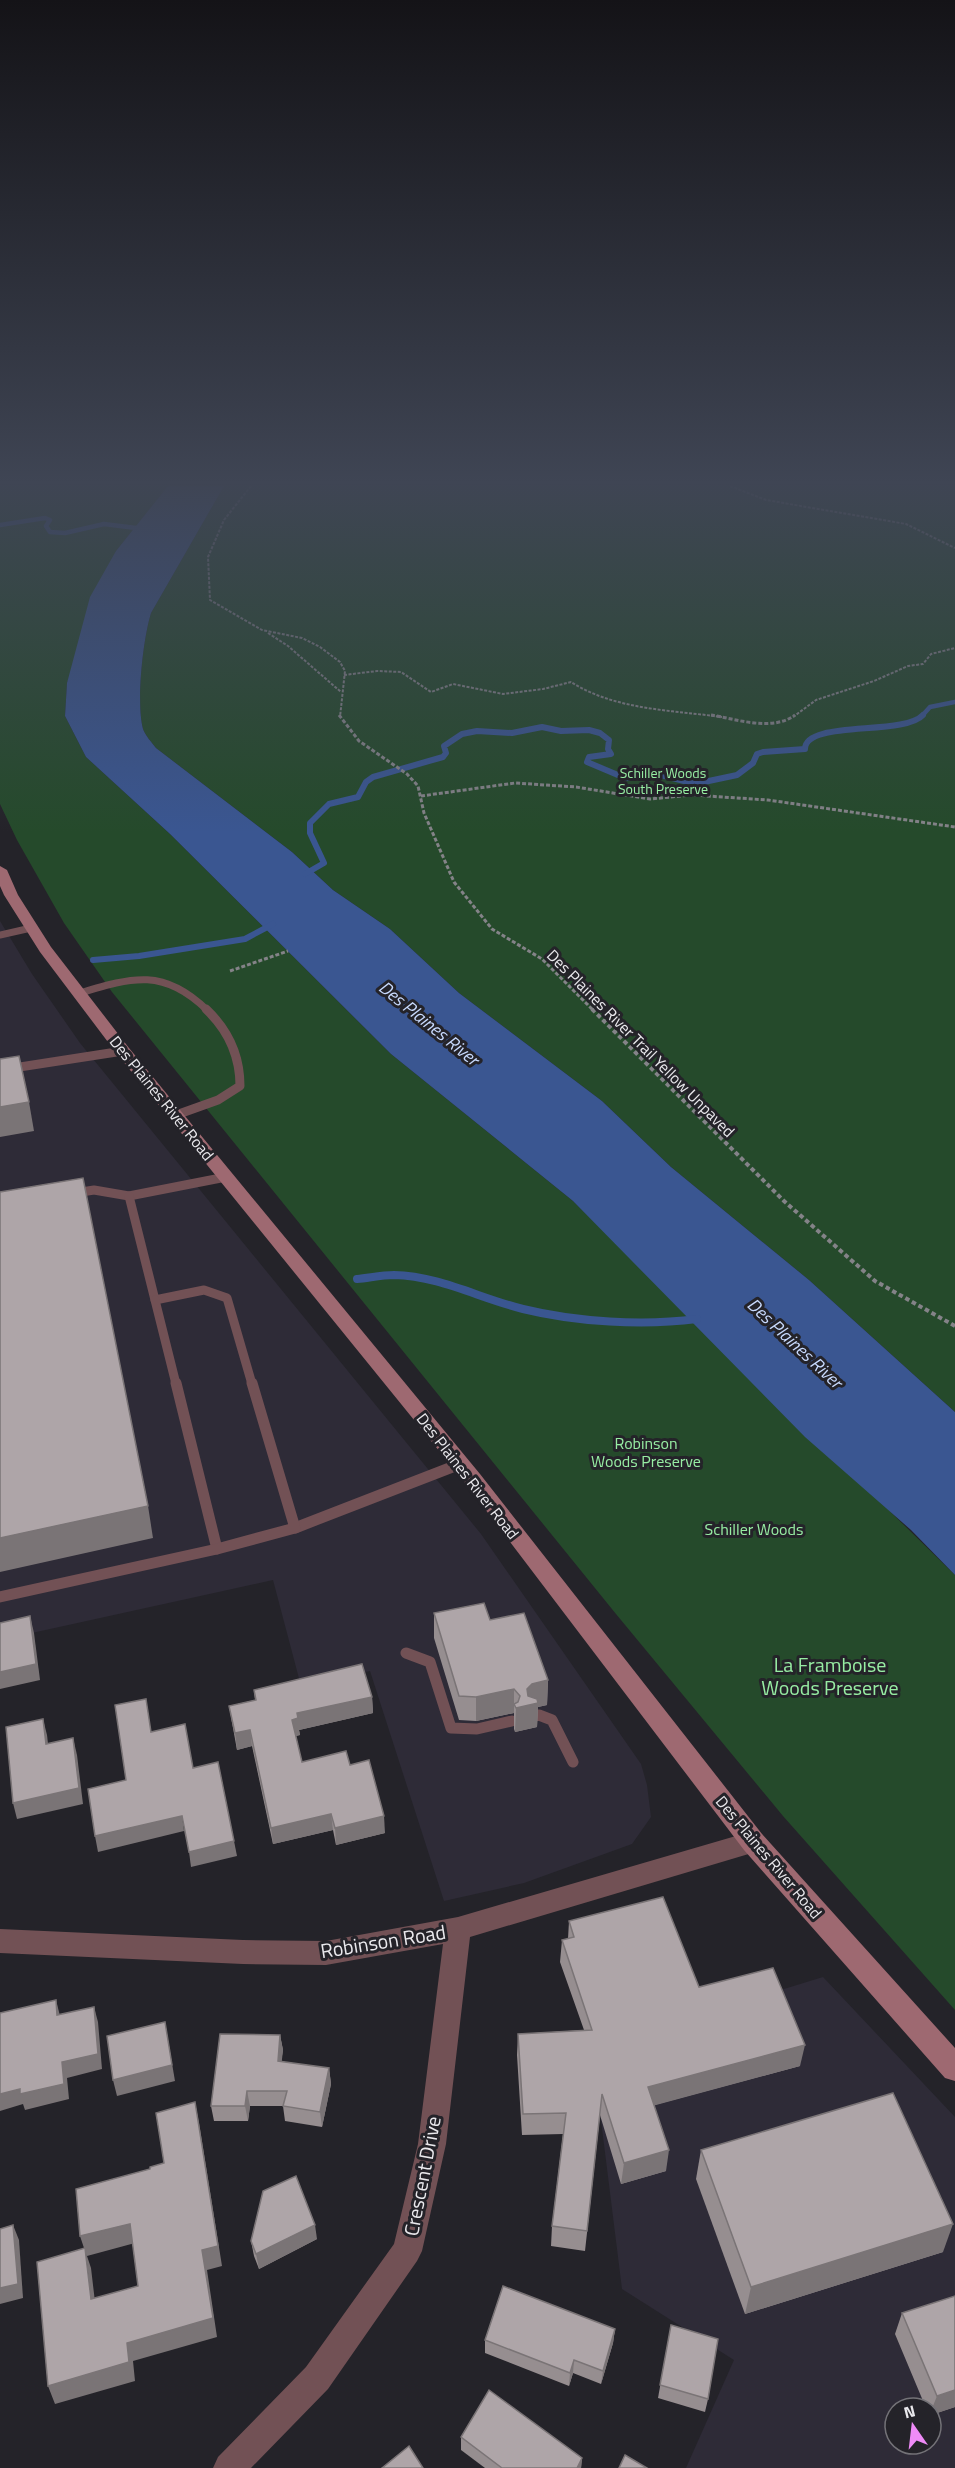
<svg xmlns="http://www.w3.org/2000/svg" width="955" height="2468" viewBox="0 0 955 2468" font-family="'Titillium Web',sans-serif">
<rect width="100%" height="100%" fill="#242329"/>
<g fill="#2e2b37" fill-rule="evenodd">
<polygon points="0,921 32,974 80,1043 481,1534 641,1764 647,1785 651,1817 632,1844 524,1883 444,1901 370,1671 301,1686 273,1580 0,1640"/>
<path d="M 823,1977 L 955,2117 L 955,2468 L 686,2468 L 734,2360 L 622,2289 L 592,2048 ZM 895,2408 L 931,2408 L 931,2444 L 895,2444 Z"/>
</g>
<g fill="#254a2b">
<polygon points="0,486 168,486 116,551 67,683 65,716 86,757 170,834 391,1054 573,1201 955,1575 955,2010 783,1816 616,1614 112,992 64,923 17,840 0,804"/>
<path d="M 224,486 L 955,486 L 955,1412 L 809,1280 L 671,1167 L 602,1101 L 459,993 L 390,929 L 333,890 L 292,852 L 156,748 C 152,743 145,735 143,729 C 136,702 143,639 151,613 Z"/>
</g>
<path fill="#3a5691" d="M 168,486 L 224,486 L 151,613 C 143,639 136,702 143,729 C 145,735 152,743 156,748 L 292,852 L 333,890 L 390,929 L 459,993 L 602,1101 L 671,1167 L 809,1280 L 955,1412 L 955,1575 L 911,1530 L 805,1437 L 573,1201 L 391,1054 L 170,834 L 86,757 L 65,716 L 67,683 L 90,597 L 116,551 Z"/>
<g fill="none" stroke-linecap="round" stroke-linejoin="round">
<g stroke="#3a5691" stroke-width="4.5">
<polyline points="0,525 45,518 50,520 46,526 50,532 65,533 104,524 144,529"/>
<polyline points="921,717 930,707 955,702"/>
</g>
<g stroke="#3a5691" stroke-width="6">
<path d="M 305,874 L 324,863 L 310,833 L 310,823 L 329,804 L 358,797 L 366,782 L 373,777 L 443,757 L 446,753 L 444,746 L 462,734 L 477,731 L 512,733 L 542,727 L 561,731 L 589,730 L 600,733 L 609,740 L 608,749 L 611,754 L 589,757 L 587,762 L 625,778 L 657,774 L 684,781 L 704,782 L 737,775 L 753,763 L 757,754 L 763,752 L 805,749 C 805,720 904,736 923,715"/>
<polyline points="93,960 139,956 245,939 273,924"/>
</g>
<path stroke="#3a5691" stroke-width="8" d="M 357,1279 C 369,1278 381,1275 394,1275 C 439,1276 479,1298 523,1309 C 576,1322 643,1326 697,1319"/>
<g stroke="#848388" stroke-width="2" stroke-dasharray="3 1.5" stroke-linecap="butt">
<polyline points="251,486 224,520 208,557 210,600 262,630 302,638 320,647 340,662 345,671 340,717"/>
<polyline points="730,486 766,500 906,524 955,548"/>
<polyline points="268,633 288,646 341,692"/>
<path d="M 344,675 L 377,671 L 401,672 L 431,692 L 453,684 L 503,694 L 543,689 L 571,682 C 615,710 671,710 722,717"/>
<polyline points="793,717 816,700 874,681 908,666 923,664 931,654 955,648"/>
</g>
<g stroke="#848388" stroke-width="3" stroke-dasharray="4 2" stroke-linecap="butt">
<polyline points="339,715 359,741 407,774 418,786 424,813 454,882 492,929 542,959 593,1010"/>
<path d="M 711,715 C 736,719 772,732 795,715"/>
<polyline points="421,796 515,783 576,787 650,799 692,795 768,800 955,827"/>
<polyline points="230,971 288,951"/>
</g>
<polyline stroke="#848388" stroke-width="4" stroke-dasharray="4.5 3" stroke-linecap="butt" points="592,1009 784,1201 875,1281 955,1326"/>
<g stroke="#725155" stroke-width="7">
<polyline points="0,935 31,928"/>
<path d="M 80,993 C 133,977 164,968 207,1010"/>
</g>
<g stroke="#725155" stroke-width="9">
<polyline points="0,1070 123,1051"/>
<path d="M 176,1115 L 218,1100 L 240,1086 C 240,1055 228,1030 206,1009"/>
<polyline points="75,1193 94,1190 129,1196 226,1177"/>
<polyline points="129,1196 155,1300 204,1290 227,1298 252,1384"/>
<polyline points="155,1300 176,1384"/>
</g>
<g stroke="#725155" stroke-width="11">
<polyline points="176,1383 217,1549"/>
<polyline points="295,1528 460,1464"/>
<polyline points="0,1597 217,1549 295,1528 252,1383"/>
<polyline points="406,1653 430,1662 451,1728 477,1729 512,1721"/>
<polyline points="534,1716 539,1715 552,1720 573,1762"/>
</g>
<polygon fill="#725155" fill-rule="evenodd" points="753,1831 762,1834 765,1842 762,1850 470,1937 446,2144 422,2251 417,2261 328,2389 251,2468 213,2468 218,2457 306,2367 394,2244 418,2144 443,1944 326,1965 243,1964 0,1953 0,1929 243,1940 326,1941 458,1917"/>
<polygon fill="#9e6971" fill-rule="evenodd" points="0,866 7,870 18,895 51,947 129,1048 480,1474 762,1834 955,2048 955,2081 945,2078 744,1850 466,1484 117,1054 40,952 4,895 0,886"/>
</g>
<g fill="#968e90">
<polygon points="434,1613 490,1620 548,1680 547,1705 538,1707 537,1727 515,1732 514,1729 514,1713 476,1721 459,1720 434,1638"/>
<polygon points="254,1690 372,1697 373,1713 299,1730 300,1735 296,1736 302,1762 350,1765 385,1833 336,1845 333,1830 273,1844 252,1746 237,1750 229,1706 255,1700"/>
<polygon points="569,1921 699,1987 800,2066 654,2105 666,2171 621,2184 600,2115 585,2251 551,2246 552,2226 563,2134 522,2135 517,2055 518,2034 584,2030 560,1962 562,1940 568,1939"/>
<polygon points="280,2035 283,2050 281,2062 329,2068 331,2084 322,2127 285,2121 283,2106 250,2106 248,2121 214,2121 211,2106"/>
<polygon points="701,2150 943,2252 745,2314 696,2179"/>
<polygon points="317,2239 259,2269 254,2256 251,2241"/>
<polygon points="902,2313 955,2407 931,2415 931,2408 926,2408 895,2334"/>
<polygon points="671,2325 708,2399 705,2412 658,2398"/>
<polygon points="615,2329 613,2343 601,2384 573,2373 569,2386 485,2353 485,2340"/>
<polygon points="461,2437 582,2458 581,2468 485,2468 461,2450"/>
</g>
<g fill="#7a7476">
<polygon points="29,1102 34,1131 0,1137 0,1107"/>
<polygon points="148,1506 153,1538 0,1572 0,1538"/>
<polygon points="30,1616 34,1633 40,1680 0,1689 0,1672"/>
<polygon points="548,1680 547,1705 538,1707 537,1727 515,1732 516,1708 527,1689 532,1684"/>
<polygon points="514,1689 514,1713 476,1721 476,1697"/>
<polygon points="372,1697 373,1713 299,1730 300,1735 294,1736 292,1720 297,1713"/>
<polygon points="43,1719 47,1735 50,1761 46,1744"/>
<polygon points="250,1730 252,1746 237,1750 235,1733"/>
<polygon points="73,1738 77,1755 83,1804 17,1819 13,1803"/>
<polygon points="331,1814 333,1830 273,1844 271,1828"/>
<polygon points="182,1816 184,1831 98,1852 95,1836"/>
<polygon points="384,1816 385,1833 336,1845 335,1828"/>
<polygon points="234,1841 237,1856 191,1867 189,1852"/>
<polygon points="56,2000 60,2016 57,2015"/>
<polygon points="94,2007 98,2022 102,2069 67,2078 69,2099 25,2110 23,2104 0,2111 0,2094 62,2062"/>
<polygon points="165,2022 175,2081 117,2096 113,2080"/>
<polygon points="280,2035 283,2050 280,2077 278,2061"/>
<polygon points="805,2045 800,2066 645,2108 648,2087"/>
<polygon points="329,2068 331,2084 322,2127 320,2112"/>
<polygon points="247,2091 250,2106 248,2121 245,2106"/>
<polygon points="195,2102 199,2123 222,2266 207,2270 217,2337 133,2361 135,2381 55,2404 48,2386 127,2343 202,2250"/>
<polygon points="669,2150 666,2171 621,2184 624,2163"/>
<polygon points="130,2224 135,2243 87,2256 91,2268 97,2319 91,2299 86,2254 80,2236"/>
<polygon points="953,2224 943,2252 745,2314 751,2287"/>
<polygon points="13,2225 19,2240 23,2298 0,2304 0,2288"/>
<polygon points="315,2225 317,2239 259,2269 256,2254"/>
<polygon points="615,2329 613,2343 601,2384 603,2371"/>
<polygon points="574,2360 573,2373 569,2386 570,2373"/>
<polygon points="955,2390 955,2407 931,2415 931,2411 937,2396"/>
<polygon points="582,2458 581,2468 577,2468"/>
</g>
<g fill="#aea5a8" stroke="#7a7476" stroke-width="1.5">
<polygon points="19,1056 29,1102 0,1107 0,1059"/>
<polygon points="83,1178 148,1506 0,1538 0,1192"/>
<polygon points="484,1603 490,1620 524,1613 548,1680 532,1684 527,1689 528,1696 537,1699 538,1703 516,1708 514,1704 518,1702 520,1696 514,1689 476,1697 459,1696 434,1613"/>
<polygon points="30,1616 36,1664 0,1672 0,1623"/>
<polygon points="362,1664 372,1697 297,1713 298,1718 292,1720 302,1762 346,1751 350,1765 369,1760 384,1816 335,1828 331,1814 271,1828 250,1730 235,1733 229,1706 256,1700 254,1690"/>
<polygon points="146,1699 151,1732 185,1724 193,1768 218,1762 234,1841 189,1852 182,1816 95,1836 88,1789 126,1780 115,1705"/>
<polygon points="43,1719 46,1744 73,1738 79,1788 13,1803 6,1727"/>
<polygon points="663,1897 699,1987 773,1968 805,2045 648,2087 669,2150 624,2163 602,2094 587,2231 552,2226 566,2113 523,2114 518,2034 592,2030 562,1940 574,1937 569,1921"/>
<polygon points="56,2000 57,2015 94,2007 98,2054 62,2062 64,2084 20,2094 20,2089 0,2094 0,2013"/>
<polygon points="165,2022 172,2065 113,2080 107,2036"/>
<polygon points="220,2034 280,2035 278,2061 329,2068 320,2112 283,2106 287,2091 247,2091 245,2106 211,2106"/>
<polygon points="893,2093 953,2224 751,2287 701,2150"/>
<polygon points="195,2102 218,2246 202,2250 213,2318 127,2343 129,2362 48,2386 37,2262 85,2248 91,2299 138,2286 130,2224 80,2236 76,2189 150,2169 150,2167 164,2163 156,2113"/>
<polygon points="296,2176 315,2225 256,2254 251,2241 263,2191"/>
<polygon points="13,2225 18,2284 0,2288 0,2229"/>
<polygon points="503,2286 615,2329 603,2371 574,2360 570,2373 485,2340"/>
<polygon points="955,2296 955,2390 937,2396 902,2313"/>
<polygon points="671,2325 718,2339 708,2399 660,2385"/>
<polygon points="489,2390 582,2458 577,2468 502,2468 461,2437"/>
<polygon points="409,2446 423,2468 382,2468"/>
<polygon points="625,2455 647,2468 619,2468"/>
</g>
<linearGradient id="sky" x2="0" y2="1"><stop stop-color="#141317"/><stop offset="0.58" stop-color="#3f4554"/><stop offset="1" stop-color="#3f4554" stop-opacity="0"/></linearGradient>
<rect width="955" height="832" fill="url(#sky)"/>
<g text-anchor="middle" dominant-baseline="central" stroke-width="6" stroke-linejoin="round" paint-order="stroke">
<g font-size="14" fill="#97eda3" stroke="#242329">
<text x="663" y="772">Schiller Woods<tspan x="663" dy="16">South Preserve</tspan></text>
</g>
<g font-size="16" fill="#eae9ed" stroke="#242329">
<text transform="translate(641 1043) rotate(45)">Des Plaines River Trail Yellow Unpaved</text>
<text transform="translate(162 1098) rotate(51)">Des Plaines River Road</text>
<text transform="translate(468 1476) rotate(52)">Des Plaines River Road</text>
<text transform="translate(769 1857) rotate(50)">Des Plaines River Road</text>
</g>
<g font-size="16" fill="#97eda3" stroke="#242329">
<text x="646" y="1443">Robinson<tspan x="646" dy="18">Woods Preserve</tspan></text>
<text x="754" y="1529">Schiller Woods</text>
</g>
<g font-size="18" font-style="italic" fill="#c8dafe" stroke="#242329">
<text transform="translate(429 1023) rotate(39)">Des Plaines River</text>
<text transform="translate(795 1343) rotate(43)">Des Plaines River</text>
</g>
<g font-size="20" fill="#97eda3" stroke="#242329">
<text x="830" y="1664">La Framboise<tspan x="830" dy="23">Woods Preserve</tspan></text>
</g>
<g font-size="20" fill="#eae9ed" stroke="#242329">
<text transform="translate(383 1941) rotate(-9)">Robinson Road</text>
<text transform="translate(422 2176) rotate(-79)">Crescent Drive</text>
</g>
</g>
<g transform="translate(913 2426) rotate(346)"><circle r="28" fill="#242329" stroke="#737277" stroke-width="1.5"/>
<path d="M0-4.5L10 22L0 15L-10 22Z" fill="#ef8bf7"/>
<text y="-9" font-size="16" font-weight="bold" text-anchor="middle" fill="#eae9ed">N</text>
</g>
</svg>
